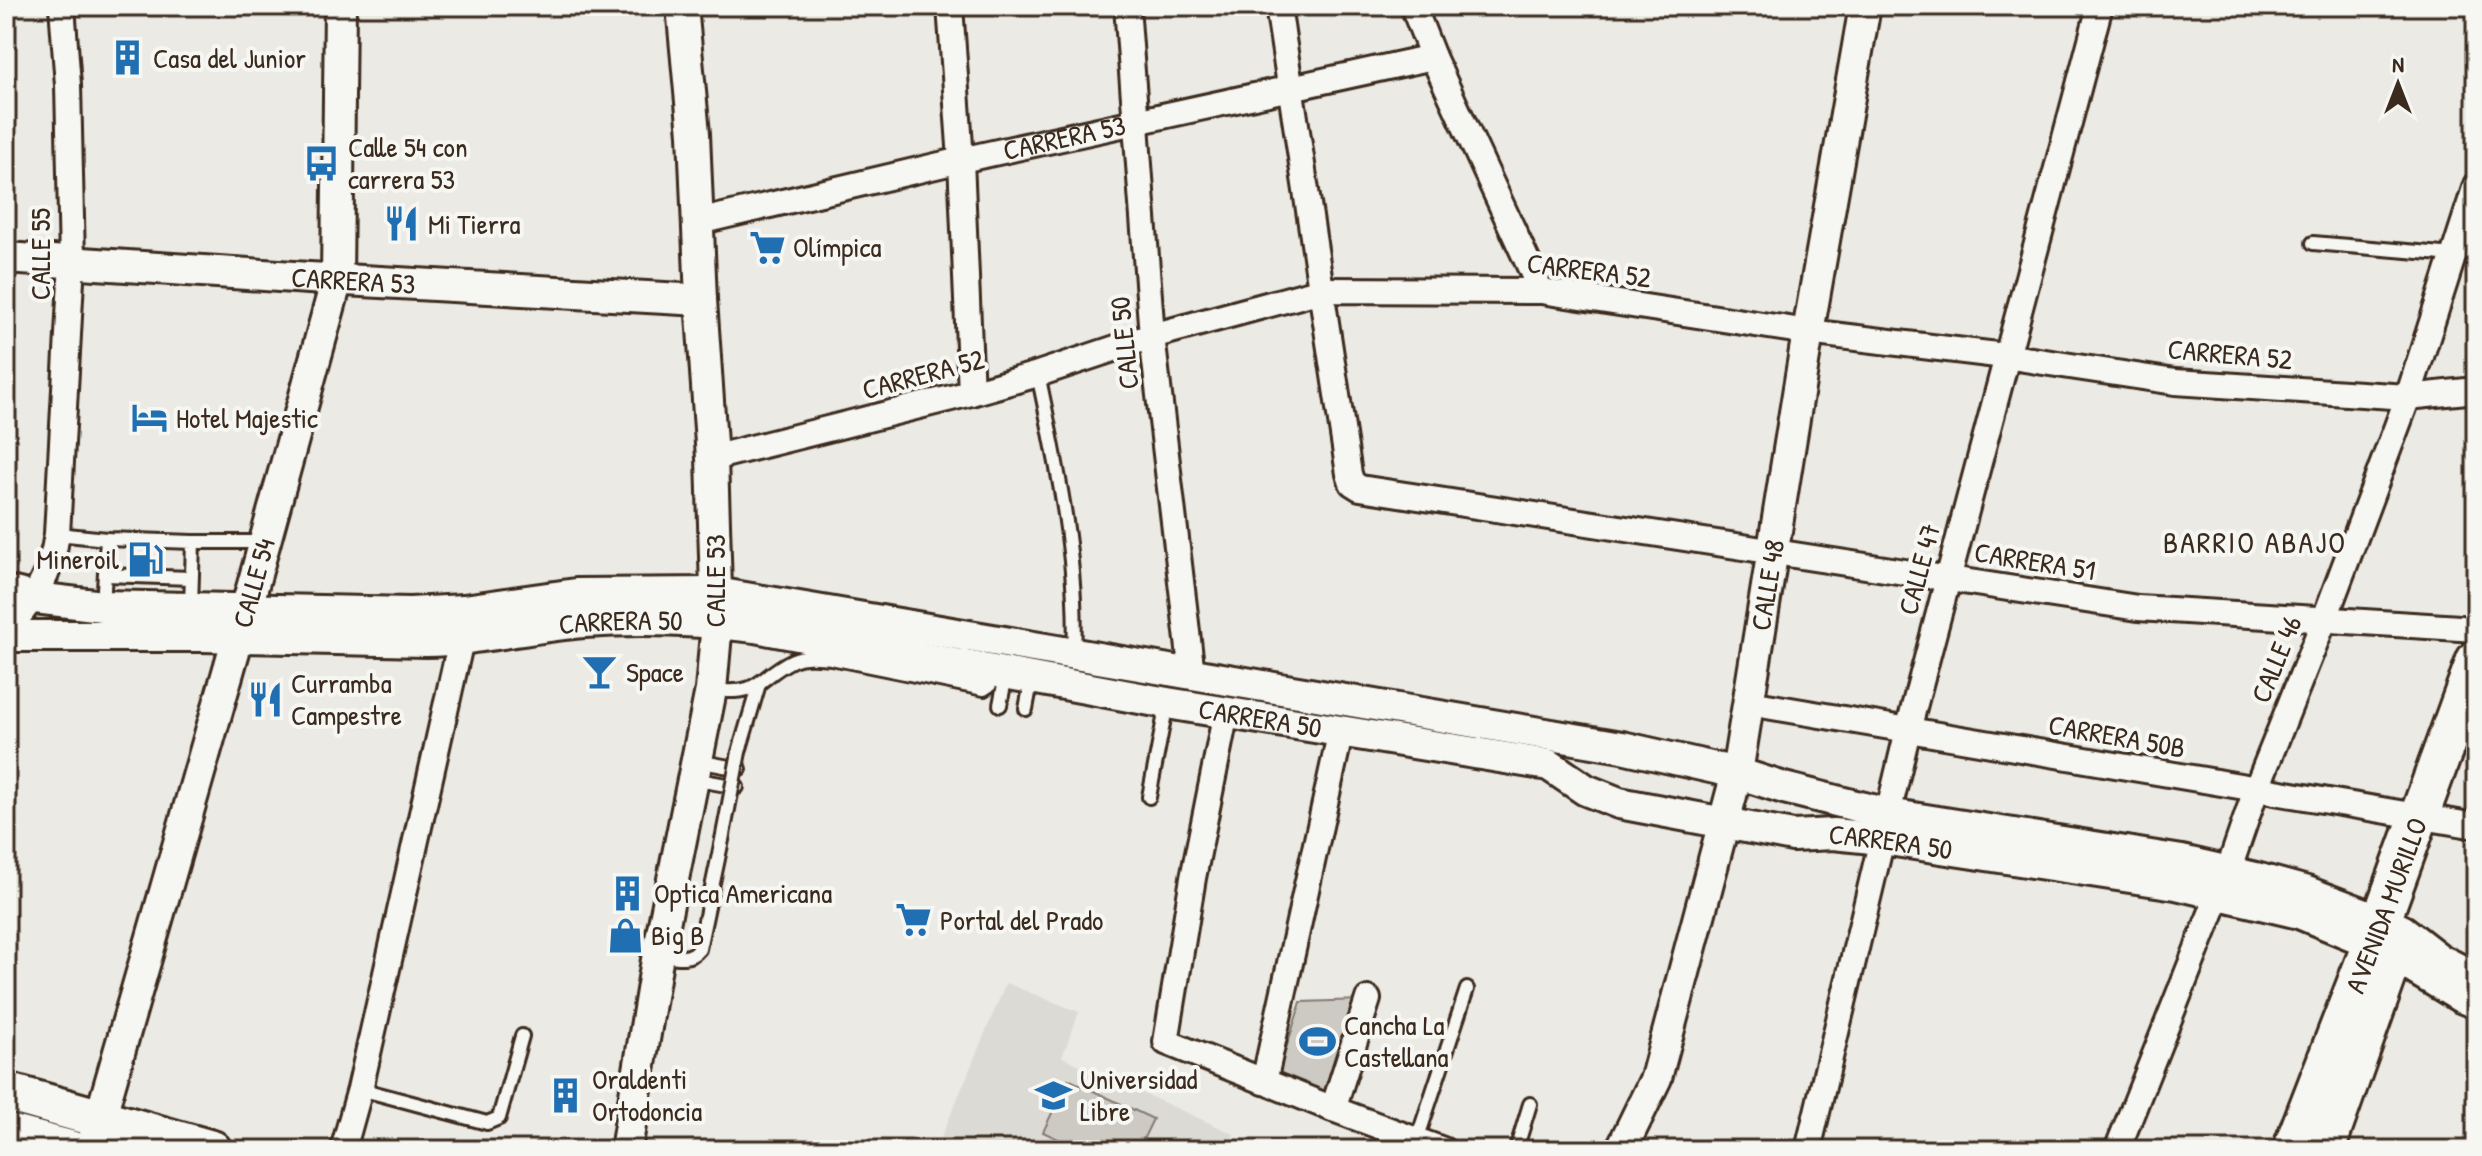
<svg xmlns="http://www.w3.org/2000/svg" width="2482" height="1156" viewBox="0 0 2482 1156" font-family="'Patrick Hand',sans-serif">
<rect width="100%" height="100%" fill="#ebeae5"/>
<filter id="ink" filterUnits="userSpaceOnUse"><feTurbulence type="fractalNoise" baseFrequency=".0125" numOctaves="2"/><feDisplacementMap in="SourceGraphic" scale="16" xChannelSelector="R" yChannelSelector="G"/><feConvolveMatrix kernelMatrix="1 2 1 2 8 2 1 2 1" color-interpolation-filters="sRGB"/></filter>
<g filter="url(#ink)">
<polygon fill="#dcdad4" points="1006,983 1079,1012 1062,1057 1234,1134 1228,1150 936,1150"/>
<g fill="#cdcac4" stroke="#847a71" stroke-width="2">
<polygon points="1361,1000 1328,1103 1276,1080 1301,1002"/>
<polygon points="1068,1079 1153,1119 1138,1150 1082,1150 1043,1132"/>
</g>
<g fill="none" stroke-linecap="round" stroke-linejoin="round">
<defs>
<g id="service">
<polyline points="2313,243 2454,255"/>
<path d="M 1038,374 C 1056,460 1079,564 1074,652"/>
<polyline points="57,534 107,539 193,542 191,606"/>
<polyline points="193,542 264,542"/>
<polyline points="105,575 191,578"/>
<polyline points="103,606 107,539"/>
<path d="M 712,690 C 763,696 756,678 793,660 C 805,655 818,657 831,658 L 984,689 L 990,685 L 995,673"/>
<polyline points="1000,705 1006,675"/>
<polyline points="1026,709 1032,677"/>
<polyline points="739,752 759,684"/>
<polyline points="697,761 740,769"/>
<polyline points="693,779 737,787"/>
<polyline points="1149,797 1167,703"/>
<path d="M 658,954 C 672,956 689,962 699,949 L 722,840"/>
<polyline points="360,1089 487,1123 499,1118 522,1036"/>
<polyline points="1417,1140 1467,989"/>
<polyline points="1516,1150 1530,1104"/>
</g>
<g id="minor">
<polyline points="950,6 961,160 971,393"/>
<polyline points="1127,6 1152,336 1192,674"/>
<polyline points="1278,6 1349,474 1352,483 1360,488 2138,608 2476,629"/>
<polyline points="1413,6 1433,57 1541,291"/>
<path id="s1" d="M 698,222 L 961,160 L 1433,57"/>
<polyline points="712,458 971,393 1038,374 1152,336 1322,290 1541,291 1808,332 2005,356 2175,382 2408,397 2476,390"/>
<path d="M 6,631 C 34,599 51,577 57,534 L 72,262 L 68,85 L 62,6"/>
<polyline points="1749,703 2476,826"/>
<polyline points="1226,712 1193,878 1166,1042 1333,1109 1443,1150"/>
<polyline points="1264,1082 1341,730"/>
<polyline points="1333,1109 1368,999"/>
<polyline points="343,1150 360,1089 461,640"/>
<polyline points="1808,1150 1908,730 2100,6"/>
<polyline points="2117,1150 2231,863 2256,790 2325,618 2408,397 2476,185"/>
</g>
<g id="tertiary">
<path id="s2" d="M 6,258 L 309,278 L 701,300"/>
<polyline points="6,591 35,598 103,606 410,613 464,610 576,594 716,593 1622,747 1737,773 1784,788 1888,814 2182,861 2256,878 2307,892 2381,920 2403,931 2439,959 2476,978"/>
<path id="s3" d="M 6,636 L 202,636 L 426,641 C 479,640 531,626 584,622 C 640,618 699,620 755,627 L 1167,703 L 1549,765 L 1586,790 L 1619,803 L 1793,836 L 1833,834 L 1882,839 L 2176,884 L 2299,913 L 2372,943 L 2461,997 L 2476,1003"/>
<path id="s4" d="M 91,1150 L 253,585 L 337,279 L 340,6"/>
<polyline points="626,1150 658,954 711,690 717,622 712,458 701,300 694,134 682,6"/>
<path id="s5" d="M 1621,1150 L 1656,1078 L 1737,773 L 1808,332 L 1865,6"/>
</g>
<g id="primary">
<polyline points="6,1092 212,1150"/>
<polyline points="6,1133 70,1150"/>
<path id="s6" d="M 2292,1150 L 2385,910 L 2476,660"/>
<polyline points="2325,1150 2391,964"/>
</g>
</defs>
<use href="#service" stroke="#3b2a1e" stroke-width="18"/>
<use href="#minor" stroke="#3b2a1e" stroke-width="30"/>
<use href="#tertiary" stroke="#3b2a1e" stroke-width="36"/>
<use href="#primary" stroke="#3b2a1e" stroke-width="44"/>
<use href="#service" stroke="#f6f6f2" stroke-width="12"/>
<use href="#minor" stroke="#f6f6f2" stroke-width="24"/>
<use href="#tertiary" stroke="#f6f6f2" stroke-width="30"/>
<use href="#primary" stroke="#f6f6f2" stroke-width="38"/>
<defs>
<polyline id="service-bridge" points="722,840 739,752"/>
</defs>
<use href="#service-bridge" stroke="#3b2a1e" stroke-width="18" stroke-linecap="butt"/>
<use href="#service-bridge" stroke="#f6f6f2" stroke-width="12"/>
</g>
</g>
<defs>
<symbol id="building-bare" viewBox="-9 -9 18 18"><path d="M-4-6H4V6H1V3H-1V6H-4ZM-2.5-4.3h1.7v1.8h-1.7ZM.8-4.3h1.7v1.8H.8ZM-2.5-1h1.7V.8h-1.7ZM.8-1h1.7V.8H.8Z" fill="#1f6fb2" stroke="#f6f6f2" stroke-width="2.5" paint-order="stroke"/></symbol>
<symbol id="bus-bare" viewBox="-9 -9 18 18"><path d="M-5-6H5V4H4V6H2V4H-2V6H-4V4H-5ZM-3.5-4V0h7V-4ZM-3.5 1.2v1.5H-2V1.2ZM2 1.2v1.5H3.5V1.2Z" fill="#1f6fb2" stroke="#f6f6f2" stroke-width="2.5" paint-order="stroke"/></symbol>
<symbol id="restaurant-bare" viewBox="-9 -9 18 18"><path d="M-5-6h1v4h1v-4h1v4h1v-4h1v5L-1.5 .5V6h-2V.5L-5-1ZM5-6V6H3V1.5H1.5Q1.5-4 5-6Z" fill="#1f6fb2" stroke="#f6f6f2" stroke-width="2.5" paint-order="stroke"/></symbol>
<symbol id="supermarket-bare" viewBox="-9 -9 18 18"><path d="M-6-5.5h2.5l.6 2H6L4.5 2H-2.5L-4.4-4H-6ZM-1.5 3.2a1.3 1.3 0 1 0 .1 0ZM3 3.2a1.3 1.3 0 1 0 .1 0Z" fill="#1f6fb2" stroke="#f6f6f2" stroke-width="2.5" paint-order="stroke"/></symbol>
<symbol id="hotel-bare" viewBox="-9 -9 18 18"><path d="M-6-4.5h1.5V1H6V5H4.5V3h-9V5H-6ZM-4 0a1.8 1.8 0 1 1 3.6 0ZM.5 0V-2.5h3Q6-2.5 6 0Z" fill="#1f6fb2" stroke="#f6f6f2" stroke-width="2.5" paint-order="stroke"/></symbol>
<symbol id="fuel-bare" viewBox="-9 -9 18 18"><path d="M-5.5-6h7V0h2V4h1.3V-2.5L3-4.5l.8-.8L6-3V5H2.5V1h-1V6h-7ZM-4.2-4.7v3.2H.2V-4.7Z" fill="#1f6fb2" stroke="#f6f6f2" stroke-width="2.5" paint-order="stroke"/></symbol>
<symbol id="bar-bare" viewBox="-9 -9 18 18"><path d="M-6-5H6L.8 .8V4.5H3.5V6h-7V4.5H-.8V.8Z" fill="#1f6fb2" stroke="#f6f6f2" stroke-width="2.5" paint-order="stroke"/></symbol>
<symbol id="shop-bare" viewBox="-9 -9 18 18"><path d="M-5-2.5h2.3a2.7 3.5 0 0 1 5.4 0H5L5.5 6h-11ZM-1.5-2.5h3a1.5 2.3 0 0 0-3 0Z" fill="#1f6fb2" stroke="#f6f6f2" stroke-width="2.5" paint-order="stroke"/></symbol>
<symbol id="stadium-bare" viewBox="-9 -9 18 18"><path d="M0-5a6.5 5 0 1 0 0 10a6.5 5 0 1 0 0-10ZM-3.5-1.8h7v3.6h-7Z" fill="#1f6fb2" stroke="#f6f6f2" stroke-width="2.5" paint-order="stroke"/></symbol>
<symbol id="university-bare" viewBox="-9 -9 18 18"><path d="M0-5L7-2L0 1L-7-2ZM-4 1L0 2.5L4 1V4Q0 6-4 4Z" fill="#1f6fb2" stroke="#f6f6f2" stroke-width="2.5" paint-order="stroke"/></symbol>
</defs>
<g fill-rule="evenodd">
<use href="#building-bare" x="102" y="32" width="51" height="51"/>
<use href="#bus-bare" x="296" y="138" width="51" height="51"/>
<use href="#restaurant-bare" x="376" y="198" width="51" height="51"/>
<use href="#supermarket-bare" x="742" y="222" width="51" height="51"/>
<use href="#hotel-bare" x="124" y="392" width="51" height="51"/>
<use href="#fuel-bare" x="120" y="534" width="51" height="51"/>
<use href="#bar-bare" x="574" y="646" width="51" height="51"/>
<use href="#restaurant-bare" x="240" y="674" width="51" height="51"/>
<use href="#building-bare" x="602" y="868" width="51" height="51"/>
<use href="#supermarket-bare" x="888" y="894" width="51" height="51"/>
<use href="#shop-bare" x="600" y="910" width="51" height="51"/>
<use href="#stadium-bare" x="1292" y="1016" width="51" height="51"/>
<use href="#building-bare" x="540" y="1070" width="51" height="51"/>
<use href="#university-bare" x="1028" y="1070" width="51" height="51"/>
</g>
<g text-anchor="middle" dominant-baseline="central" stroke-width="8" stroke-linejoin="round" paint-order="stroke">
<g font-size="28" fill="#3b2a1e" stroke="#f6f6f2" text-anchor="start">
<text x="153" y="58">Casa del Junior</text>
<text x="348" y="147">Calle 54 con<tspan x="348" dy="32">carrera 53</tspan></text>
<text x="428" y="224">Mi Tierra</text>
<text x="793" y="247">Olímpica</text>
<text x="176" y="418">Hotel Majestic</text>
<text x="119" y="559" text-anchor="end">Mineroil</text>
<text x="626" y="672">Space</text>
<text x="291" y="683">Curramba<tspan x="291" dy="32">Campestre</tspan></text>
<text x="654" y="893">Optica Americana</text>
<text x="940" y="920">Portal del Prado</text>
<text x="651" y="935">Big B</text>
<text x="1344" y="1025">Cancha La<tspan x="1344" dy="32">Castellana</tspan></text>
<text x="592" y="1079">Oraldenti<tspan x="592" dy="32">Ortodoncia</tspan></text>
<text x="1080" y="1079">Universidad<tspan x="1080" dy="32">Libre</tspan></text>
</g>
<g font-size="28" fill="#3b2a1e" stroke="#f6f6f2">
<text stroke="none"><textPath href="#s1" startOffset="376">CARRERA 53</textPath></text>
<text transform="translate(40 254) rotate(-90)">CALLE 55</text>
<text transform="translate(1589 270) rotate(7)">CARRERA 52</text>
<text stroke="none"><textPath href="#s2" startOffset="348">CARRERA 53</textPath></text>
<text transform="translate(1124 343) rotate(-96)">CALLE 50</text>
<text transform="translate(2230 354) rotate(5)">CARRERA 52</text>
<text transform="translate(923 374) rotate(-15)">CARRERA 52</text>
<text transform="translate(2035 561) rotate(9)">CARRERA 51</text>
<text transform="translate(1919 569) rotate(-75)">CALLE 47</text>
<text transform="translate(715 581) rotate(-90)">CALLE 53</text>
<text stroke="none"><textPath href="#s4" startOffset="590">CALLE 54</textPath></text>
<text stroke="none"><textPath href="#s5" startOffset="586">CALLE 48</textPath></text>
<text stroke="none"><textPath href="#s3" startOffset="616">CARRERA 50</textPath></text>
<text transform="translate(2276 659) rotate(-68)">CALLE 46</text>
<text stroke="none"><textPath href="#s3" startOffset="1264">CARRERA 50</textPath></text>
<text transform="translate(2117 736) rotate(10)">CARRERA 50B</text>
<text stroke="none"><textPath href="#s3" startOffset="1912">CARRERA 50</textPath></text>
<text stroke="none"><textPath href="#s6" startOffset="262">AVENIDA MURILLO</textPath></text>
</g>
<g font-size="30" letter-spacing="2" fill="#3b2a1e" stroke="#f6f6f2">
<text x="2255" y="542">BARRIO ABAJO</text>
</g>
</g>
<rect width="2482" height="1156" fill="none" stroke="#f6f6f2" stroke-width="32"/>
<rect x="16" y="16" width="2450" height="1124" fill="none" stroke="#3b2a1e" stroke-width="3" filter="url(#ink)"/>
<g transform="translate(2398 84)" stroke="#f6f6f2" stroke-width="6" paint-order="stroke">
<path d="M0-6L14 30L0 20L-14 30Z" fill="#3b2a1e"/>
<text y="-12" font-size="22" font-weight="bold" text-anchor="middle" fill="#3b2a1e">N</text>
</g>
</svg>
